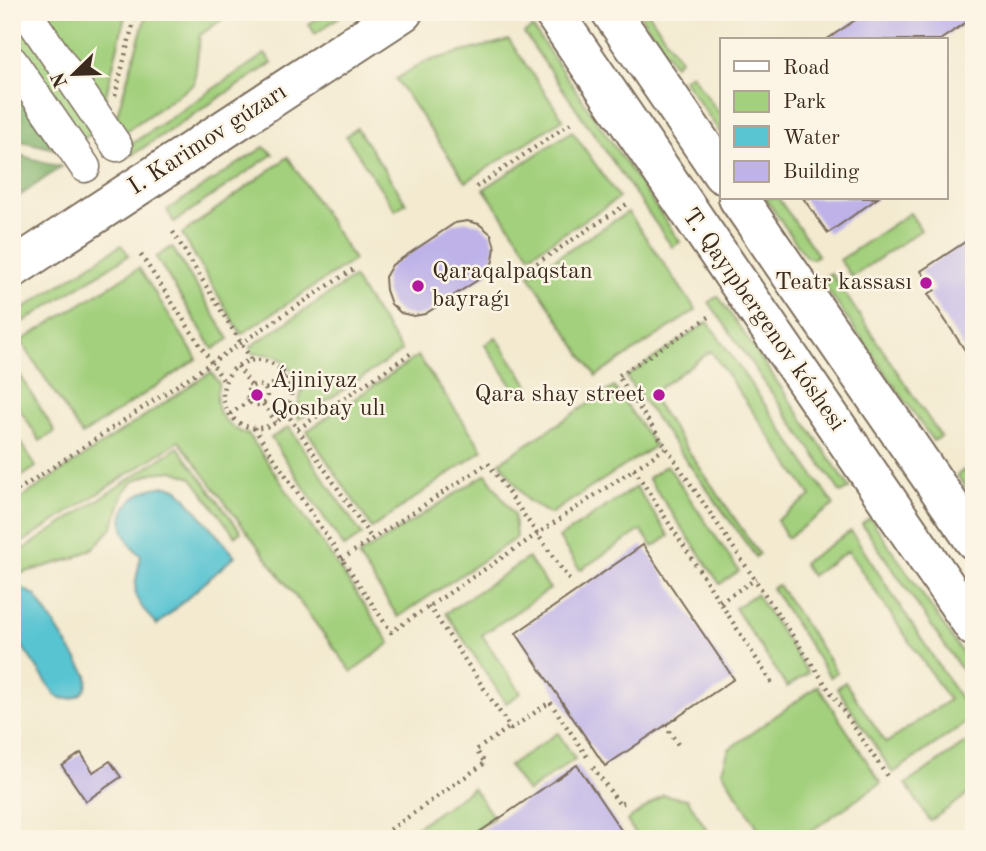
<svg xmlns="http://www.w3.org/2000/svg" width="986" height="851" viewBox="0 0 986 851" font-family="'Old Standard TT',serif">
<rect width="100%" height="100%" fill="#fcf5e5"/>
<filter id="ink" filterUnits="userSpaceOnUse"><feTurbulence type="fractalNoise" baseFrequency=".0143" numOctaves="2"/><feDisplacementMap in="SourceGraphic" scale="14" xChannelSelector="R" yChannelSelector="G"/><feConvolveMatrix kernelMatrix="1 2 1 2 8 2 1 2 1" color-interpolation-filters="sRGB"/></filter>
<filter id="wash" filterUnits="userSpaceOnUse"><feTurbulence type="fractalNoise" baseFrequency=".00686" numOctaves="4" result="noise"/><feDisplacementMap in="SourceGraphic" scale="28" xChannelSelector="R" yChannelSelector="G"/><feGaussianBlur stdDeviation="1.57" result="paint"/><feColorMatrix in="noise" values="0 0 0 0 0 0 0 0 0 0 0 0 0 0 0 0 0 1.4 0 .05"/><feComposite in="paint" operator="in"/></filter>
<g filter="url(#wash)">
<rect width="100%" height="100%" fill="#f3ead0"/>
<g fill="#a3d07d" stroke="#6f7d4e" stroke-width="2">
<polygon points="12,12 96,131 82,140 12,38"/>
<polygon points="33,12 126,12 100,120"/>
<polygon points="147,12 231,13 200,35 194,84 119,136 111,135"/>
<polygon points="325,12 346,12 315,34 309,24"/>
<polygon points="638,12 648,12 680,60 674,65"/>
<polygon points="533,28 680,242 672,247 524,33"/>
<polygon points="509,40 563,119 466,182 396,79 424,62"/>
<polygon points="265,54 272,63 132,155 127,147"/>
<polygon points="691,74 722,117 722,135 683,79"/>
<polygon points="357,128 406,203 395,210 346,136"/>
<polygon points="572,131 619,198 530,255 484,189"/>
<polygon points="264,147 273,154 174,222 167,210"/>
<polygon points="288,157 354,260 241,334 182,234"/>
<polygon points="765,198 778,198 818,255 812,259 806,257"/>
<polygon points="628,212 696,310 596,376 529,275"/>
<polygon points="910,213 921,230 852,277 840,260"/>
<polygon points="121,245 129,255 12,329 12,316"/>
<polygon points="172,247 229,339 213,349 156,257"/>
<polygon points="139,268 197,359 82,435 21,341"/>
<polygon points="831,273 941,437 933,441 824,285 825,277"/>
<path d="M 353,278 L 402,351 L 299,419 L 296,414 L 302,390 C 293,366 282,351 253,354 L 250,347 Z"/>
<polygon points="718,296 850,488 841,493 709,302"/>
<polygon points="708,322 834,505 787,538 777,520 811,496 711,351 650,395 759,554 756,557 626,377"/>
<polygon points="496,337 529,386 518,394 485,345"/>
<polygon points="418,356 483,450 372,528 307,431"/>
<polygon points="12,362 55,432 40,441 12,397"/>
<path d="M 211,372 L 219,383 C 211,409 224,427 249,435 L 390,643 L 352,672 L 179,441 L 12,549 L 12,504 Z"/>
<polygon points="614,387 655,446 550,514 527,500 500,462"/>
<polygon points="12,427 36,467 12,483"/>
<polygon points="289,427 362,535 344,547 271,438"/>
<polygon points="178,447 241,532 235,536 192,478 174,471 152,473 134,481 125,491 112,528 95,547 75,558 12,576 12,557"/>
<polygon points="667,465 739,571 720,584 648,478"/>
<polygon points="964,470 974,484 974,499 957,475"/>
<polygon points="486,474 514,515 516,538 398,617 358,556"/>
<polygon points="636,487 669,536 653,547 641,530 580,570 559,538"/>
<polygon points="870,518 974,670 974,688 862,524"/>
<polygon points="851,531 973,718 893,773 837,688 845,682 886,743 949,700 848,551 811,576 803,563"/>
<polygon points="528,558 550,589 482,635 521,693 506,703 446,613"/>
<polygon points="778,585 837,672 830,677 772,588"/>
<polygon points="756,594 808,673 787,687 735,608"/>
<polygon points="818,686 881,783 799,839 765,839 722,771 729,749"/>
<polygon points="558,733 575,759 527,792 509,766"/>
<polygon points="974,737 974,790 930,821 906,784"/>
<polygon points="473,788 494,818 462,839 399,839"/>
<polygon points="663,795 687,799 713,839 639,839 627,821"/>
</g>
<g fill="#82b26c" stroke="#5e6e45" stroke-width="2">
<polygon points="12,87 55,149 12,139"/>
<polygon points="12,153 61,167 12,201"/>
</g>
<g fill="#59c4d2" stroke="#4a7778" stroke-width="2">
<path d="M 167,486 L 178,489 L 235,556 L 157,625 C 130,595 133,595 141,556 C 136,551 130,545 127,538 C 111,508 139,488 167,486 Z"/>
<path d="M 21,588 L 35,595 L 87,675 C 90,694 72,704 56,696 L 12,631 L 12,590 Z"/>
</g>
<g id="blocks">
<g fill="#beb2e8">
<polygon points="867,12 974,12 974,17 940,40 826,40"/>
<polygon points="803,198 878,198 828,233"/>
<polygon points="467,221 479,224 491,234 495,247 493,261 487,274 425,314 414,316 401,313 391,304 386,290 385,277 392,265 455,223"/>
<polygon points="974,236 974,364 928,294 935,290 921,271"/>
<polygon points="643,545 734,679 605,766 516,633"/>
<polygon points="81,753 93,772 110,761 121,777 86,801 62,766"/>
<polygon points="577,765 627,839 469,839 503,816"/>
</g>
</g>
</g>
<g filter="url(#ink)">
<use href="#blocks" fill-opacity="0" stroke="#7b6d5c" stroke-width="2"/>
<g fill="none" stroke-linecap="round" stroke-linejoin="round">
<defs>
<g id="street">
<polyline points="26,12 117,146"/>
<polyline points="12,61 85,167"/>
</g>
<g id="secondary">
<polyline points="553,12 974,627"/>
<polyline points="611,12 722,174"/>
<polyline points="738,198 974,540"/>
<polyline points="12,269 403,12"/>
</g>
</defs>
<use href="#street" stroke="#7b6d5c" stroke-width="33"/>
<use href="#secondary" stroke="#7b6d5c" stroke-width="42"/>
<g stroke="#7b6d5c" stroke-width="4.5" stroke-dasharray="2 5" stroke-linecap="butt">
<polyline points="115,96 136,12"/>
<polyline points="476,187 574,121"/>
<polyline points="173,232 252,361"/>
<polyline points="141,255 225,383"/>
<polyline points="531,267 630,202"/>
<polyline points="709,317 618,376 889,779"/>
<circle cx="257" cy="394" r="34"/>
<polyline points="238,366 252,387"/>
<circle cx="257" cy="395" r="10"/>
<polyline points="266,389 285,375"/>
<polyline points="263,404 276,422"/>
<polyline points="286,412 372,539"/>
<polyline points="230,414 249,401"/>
<polyline points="254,428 391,632 667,447"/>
<polyline points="298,429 413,352"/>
<polyline points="634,469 772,683"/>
<polyline points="12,494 355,268"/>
<polyline points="342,559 488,463 572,584"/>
<polyline points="720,602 756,579"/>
<polyline points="429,606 511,729 550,702 588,758"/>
<polyline points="665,725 679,746"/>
<polyline points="593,767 620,805 627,800"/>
<polyline points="388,839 384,834 485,763 476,750 510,727"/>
</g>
<use href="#street" stroke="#fff" stroke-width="30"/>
<use href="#secondary" stroke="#fff" stroke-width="38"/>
</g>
</g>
<g fill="#b5179e" stroke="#fcf5e5" stroke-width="2.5">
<circle cx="926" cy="283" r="7"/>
<circle cx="418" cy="286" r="7"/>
<circle cx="257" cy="395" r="7"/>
<circle cx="659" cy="395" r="7"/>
</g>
<g text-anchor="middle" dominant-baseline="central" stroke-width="5" stroke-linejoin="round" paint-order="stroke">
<g font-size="24" fill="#3b2a1e" stroke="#fcf5e5">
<text transform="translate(208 140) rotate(-33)">I. Karimov gúzarı</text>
<text transform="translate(763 320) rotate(55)">T. Qayıpbergenov kóshesi</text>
</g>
<g font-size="24" fill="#3b2a1e" stroke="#fcf5e5" text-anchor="start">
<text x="432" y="272">Qaraqalpaqstan<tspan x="432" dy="28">bayraǵı</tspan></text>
<text x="912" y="283" text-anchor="end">Teatr kassası</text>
<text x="271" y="381">Ájiniyaz<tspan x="271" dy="28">Qosıbay ulı</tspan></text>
<text x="645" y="395" text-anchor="end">Qara shay street</text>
</g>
</g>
<rect width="986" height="851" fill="none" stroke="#fcf5e5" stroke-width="42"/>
<rect x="720" y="38" width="228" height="161" fill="#fcf5e5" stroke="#afa495" stroke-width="2"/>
<rect x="734" y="61" width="35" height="10" fill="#ffffff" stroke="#afa495" stroke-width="2"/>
<text x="783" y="74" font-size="21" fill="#3b2a1e">Road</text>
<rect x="734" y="91" width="35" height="21" fill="#a3d07d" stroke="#afa495" stroke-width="2"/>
<text x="783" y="108" font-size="21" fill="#3b2a1e">Park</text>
<rect x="734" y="126" width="35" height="21" fill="#59c4d2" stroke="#afa495" stroke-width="2"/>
<text x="783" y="144" font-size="21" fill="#3b2a1e">Water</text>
<rect x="734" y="161" width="35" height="21" fill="#beb2e8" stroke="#afa495" stroke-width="2"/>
<text x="783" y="178" font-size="21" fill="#3b2a1e">Building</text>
<g transform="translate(74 74) rotate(247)" stroke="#fcf5e5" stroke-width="5" paint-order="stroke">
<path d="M0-5L12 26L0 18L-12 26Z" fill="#3b2a1e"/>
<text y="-10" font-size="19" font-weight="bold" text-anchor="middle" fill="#3b2a1e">N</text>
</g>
</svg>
